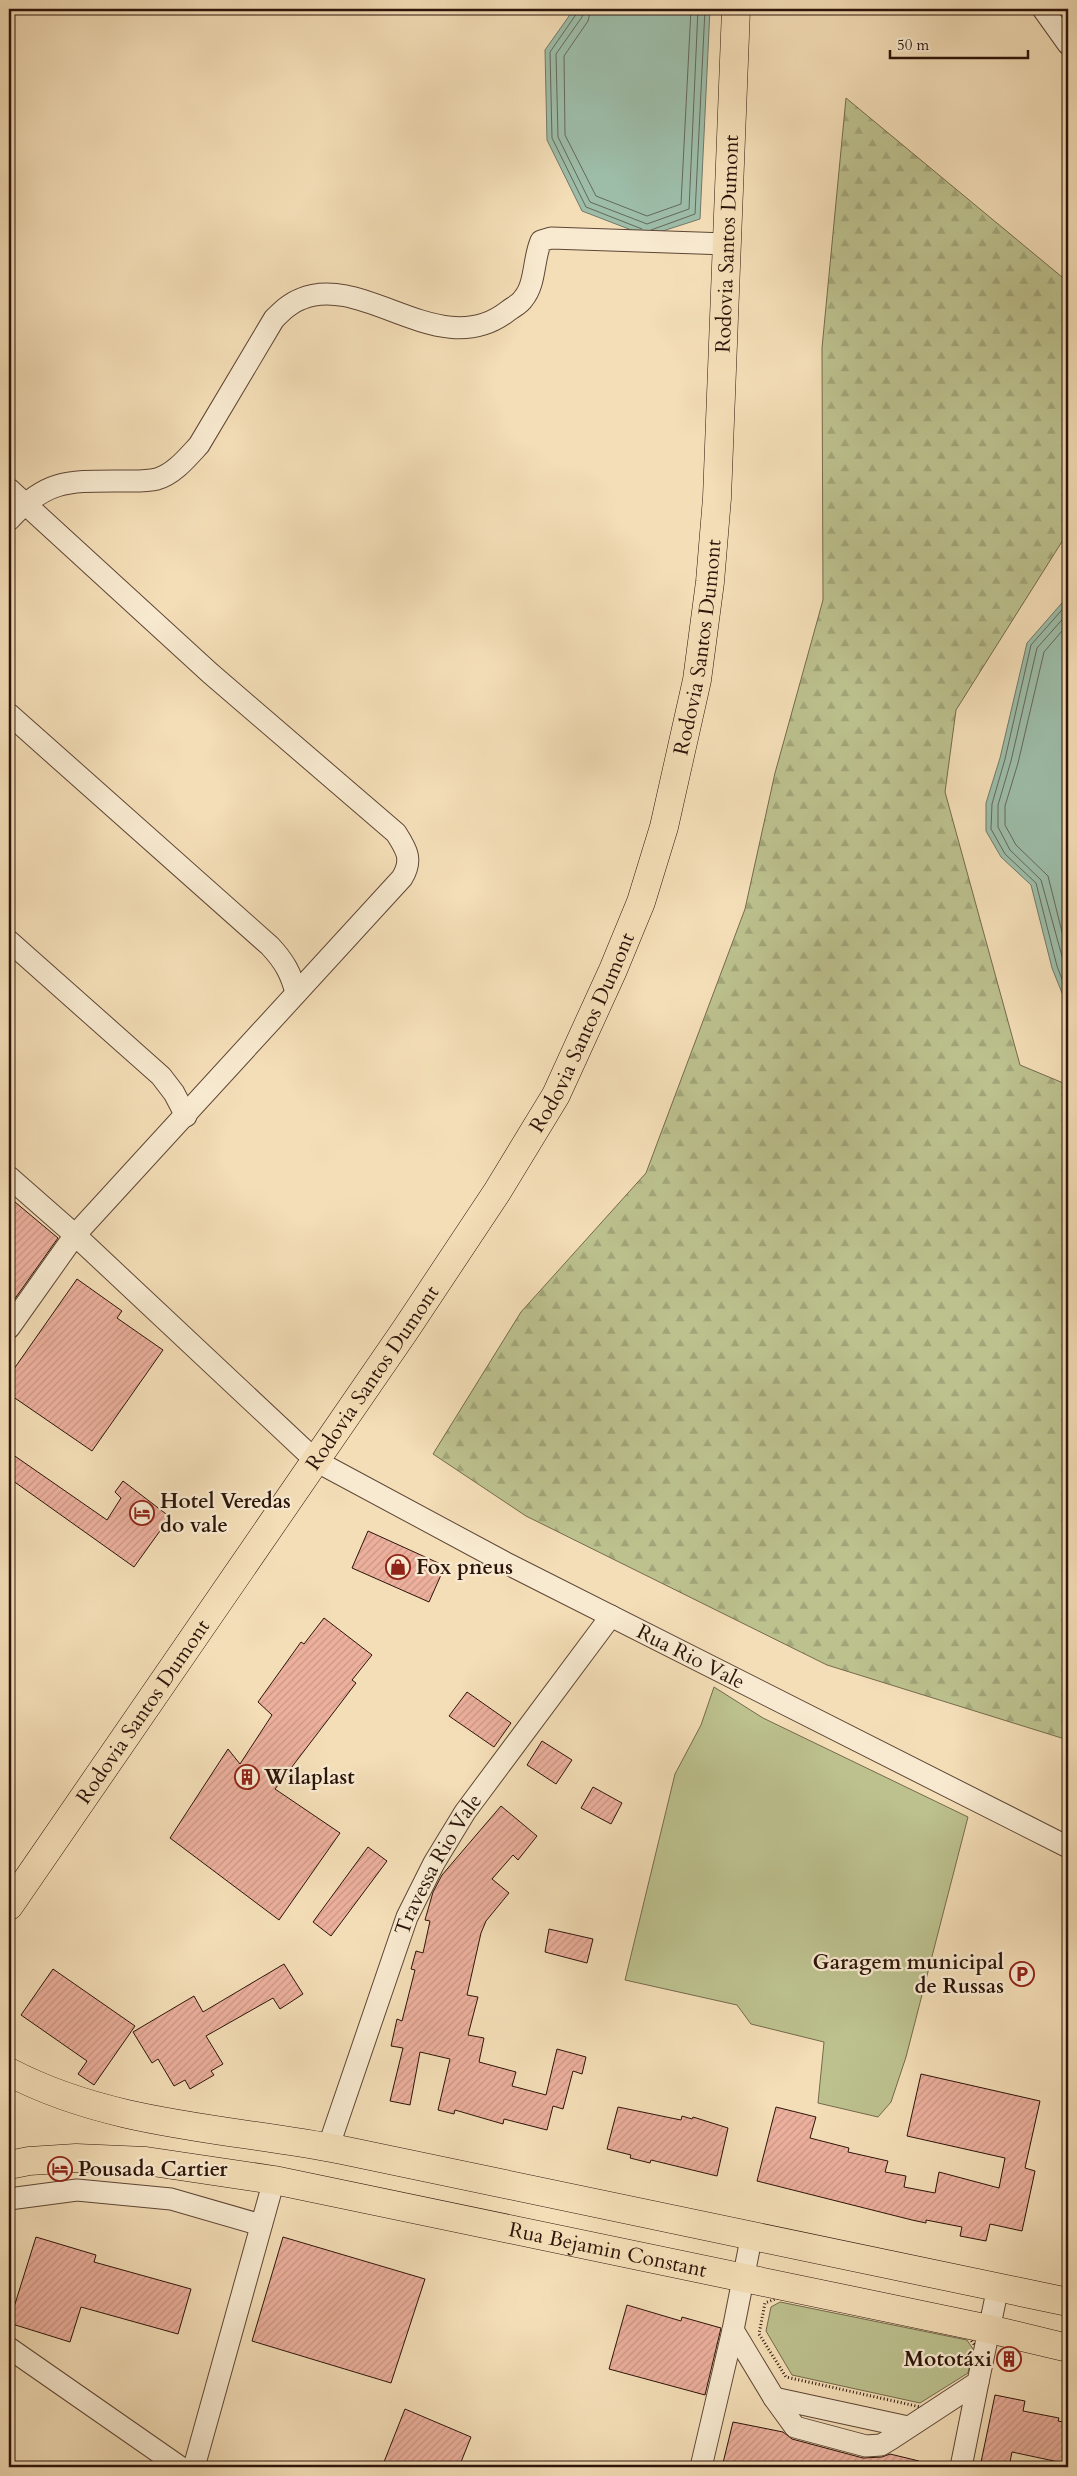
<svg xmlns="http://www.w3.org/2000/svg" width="1077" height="2476" viewBox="0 0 1077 2476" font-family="Cardo,serif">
<defs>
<pattern id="forest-firs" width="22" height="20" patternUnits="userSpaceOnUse" patternTransform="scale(1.25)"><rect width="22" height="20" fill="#bcc18e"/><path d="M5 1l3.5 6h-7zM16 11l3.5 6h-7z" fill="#a2a579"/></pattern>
<pattern id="building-hatch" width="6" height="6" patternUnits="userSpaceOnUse" patternTransform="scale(1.25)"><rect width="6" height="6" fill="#ecb09d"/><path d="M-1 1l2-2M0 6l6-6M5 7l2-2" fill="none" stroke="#cb9686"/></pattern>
</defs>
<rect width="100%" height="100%" fill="#f4deb7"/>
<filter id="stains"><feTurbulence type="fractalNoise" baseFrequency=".004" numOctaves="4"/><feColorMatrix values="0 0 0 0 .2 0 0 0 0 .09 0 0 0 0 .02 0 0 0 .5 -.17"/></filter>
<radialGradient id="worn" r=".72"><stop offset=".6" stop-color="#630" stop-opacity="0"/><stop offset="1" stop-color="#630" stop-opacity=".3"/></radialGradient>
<g fill="#bcc18e" stroke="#746a4c">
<polygon points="714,1687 763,1718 968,1817 906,2057 891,2102 878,2117 818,2103 824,2042 751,2024 737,2005 625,1980 675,1774 701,1725"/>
<polygon points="780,2302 967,2340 973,2349 968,2373 920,2403 792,2375 766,2331 771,2307"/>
</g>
<polygon fill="url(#forest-firs)" stroke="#746a4c" points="846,98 1068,282 1068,532 956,710 945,792 1020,1065 1068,1085 1068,1740 827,1665 526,1516 433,1454 521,1312 646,1173 745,909 775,773 823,600 822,348"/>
<g fill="#9dbda9" stroke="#707969">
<polygon points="574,9 710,9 700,219 647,236 582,211 547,140 545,50"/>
<polygon points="1068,596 1068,1008 1052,968 1031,885 1001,857 986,831 986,803 1000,758 1027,643"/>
</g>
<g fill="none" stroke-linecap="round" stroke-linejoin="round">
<g stroke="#64685a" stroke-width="1">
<polyline points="577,9 577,13 550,52 552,138 586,207 642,229"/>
<polyline points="584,9 582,17 556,54 558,137 590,202 647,224 689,209 698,9"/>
<polyline points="591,9 588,21 564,56 565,135 596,196 647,216 681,204 691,9"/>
<polyline points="651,230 695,214 705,9"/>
<polyline points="1068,603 1031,645 1005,759 992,804 991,829 1005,854 1036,883 1057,966 1068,995"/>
<polyline points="1068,613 1037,648 1011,761 998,805 998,827 1010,850 1041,880 1068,978"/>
<polyline points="1068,624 1044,652 1018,763 1005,806 1005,825 1016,845 1048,876 1068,956"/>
</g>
</g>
<g fill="url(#building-hatch)" stroke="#2c140a">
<polygon points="9,1197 58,1238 9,1307"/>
<polygon points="77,1279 122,1311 117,1318 163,1350 92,1451 9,1394 9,1376"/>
<polygon points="9,1452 107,1520 121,1498 115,1492 123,1481 170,1517 134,1567 9,1478"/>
<polygon points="368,1531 445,1566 429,1602 352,1568"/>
<polygon points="324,1618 372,1655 352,1680 356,1683 275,1789 340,1833 279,1920 170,1838 228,1749 240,1764 272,1715 258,1702 301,1642 304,1644"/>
<polygon points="467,1692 511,1723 494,1747 449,1716"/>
<polygon points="542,1741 572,1760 556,1784 527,1765"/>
<polygon points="593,1787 622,1803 611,1824 581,1808"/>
<polygon points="501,1806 537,1836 518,1860 513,1855 492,1879 509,1893 486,1921 481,1933 467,1995 478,1997 468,2035 484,2038 479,2062 516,2072 512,2086 546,2095 557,2049 586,2057 582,2074 573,2071 563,2109 553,2106 547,2130 504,2119 503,2124 455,2110 454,2114 438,2110 450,2059 420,2052 410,2105 390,2101 403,2048 391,2046 397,2019 402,2021 415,1970 411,1969 416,1951 423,1953 430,1921 425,1920 433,1892 442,1875"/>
<polygon points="368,1847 387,1861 331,1936 313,1922"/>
<polygon points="549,1929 593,1939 587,1963 545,1952"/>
<polygon points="284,1964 303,1994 280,2009 273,1998 206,2036 223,2064 211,2071 214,2075 190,2089 185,2080 174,2086 158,2059 152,2063 133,2032 194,1996 203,2012"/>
<polygon points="53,1969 135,2026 94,2085 78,2074 87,2061 21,2015"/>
<polygon points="921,2074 1040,2101 1025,2168 1035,2171 1022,2231 990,2224 986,2241 960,2236 962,2227 926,2220 926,2223 912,2220 757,2181 776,2107 816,2117 810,2138 849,2148 848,2152 888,2161 885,2172 906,2176 904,2187 935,2193 939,2172 999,2188 1005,2158 907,2136"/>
<polygon points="618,2107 681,2120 682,2116 692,2119 693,2117 728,2128 717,2176 651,2160 650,2163 630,2158 631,2155 607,2149"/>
<polygon points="36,2237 96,2255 94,2262 191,2289 178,2334 81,2307 70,2342 9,2323"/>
<polygon points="283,2237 425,2279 391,2383 252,2341"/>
<polygon points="627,2305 681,2321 682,2317 721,2328 705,2395 609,2369"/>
<polygon points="995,2395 1025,2401 1023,2411 1059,2418 1058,2421 1068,2423 1068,2464 1012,2452 1009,2467 980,2467"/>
<polygon points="405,2409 471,2437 459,2467 382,2467"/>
<polygon points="733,2422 783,2432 792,2439 863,2458 882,2457 890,2454 919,2461 918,2467 722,2467"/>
</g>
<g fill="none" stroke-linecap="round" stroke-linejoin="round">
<defs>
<g id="minor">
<polyline points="1043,9 1068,44"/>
<path d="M 9,489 L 210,673 L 396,833 C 407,850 413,860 402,878 L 75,1235 L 9,1328"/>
<path d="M 9,520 C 46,480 67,481 119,481 C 131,481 145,482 157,479 C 174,474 187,458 199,445 L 274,319 C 282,311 290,303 301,299 C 364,272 441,364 508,311 C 513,307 520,304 523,299 C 536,284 533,259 541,241 L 551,238 L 727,244"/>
<path d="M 9,714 L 270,946 C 284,961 291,973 296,993"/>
<polyline points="9,941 161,1076 174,1093 186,1116"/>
<path id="s1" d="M 9,1177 L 75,1235 L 316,1461 L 504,1562 L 1068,1847"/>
<path id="s2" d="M 328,2148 L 407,1917 L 434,1863 L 465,1812 L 611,1616"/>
<polyline points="9,2199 77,2190 171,2199 261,2225"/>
<polyline points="752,2234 733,2330 774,2398 795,2427 866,2446 881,2445 891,2439 978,2382 998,2287"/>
<polyline points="9,2348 180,2467"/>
<polyline points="774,2398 908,2427"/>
<polyline points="194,2467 274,2180"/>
<polyline points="701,2467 733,2330"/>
<polyline points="961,2467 978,2382"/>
</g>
<g id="major">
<path d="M 9,2072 C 112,2126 230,2128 342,2150 C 584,2200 826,2250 1068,2302"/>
<path id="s3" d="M 9,2165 L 29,2161 L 76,2158 L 146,2161 L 274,2180 L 989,2329 L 1068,2348"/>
</g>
<g id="highway">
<path id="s4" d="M 9,1906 L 406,1329 L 497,1192 L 556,1095 L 613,970 L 641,902 L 664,827 L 697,680 L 710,582 L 717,498 L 736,9"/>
</g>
</defs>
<use href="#minor" stroke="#5e4635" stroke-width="23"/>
<use href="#major" stroke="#2c140a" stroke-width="29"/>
<use href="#highway" stroke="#2c140a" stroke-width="29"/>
<polygon stroke="#2c140a" stroke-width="3" stroke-dasharray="1 2.5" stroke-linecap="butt" points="783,2296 967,2334 977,2349 972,2378 925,2408 786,2377 759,2334 765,2303"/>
<use href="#minor" stroke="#f8ead0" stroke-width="21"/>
<use href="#major" stroke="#f4deb7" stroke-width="28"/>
<use href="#highway" stroke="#f4deb7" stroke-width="28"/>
</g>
<defs>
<symbol id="hotel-ring" viewBox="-11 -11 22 22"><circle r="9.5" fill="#f8ead0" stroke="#8f2418" stroke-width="1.5"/><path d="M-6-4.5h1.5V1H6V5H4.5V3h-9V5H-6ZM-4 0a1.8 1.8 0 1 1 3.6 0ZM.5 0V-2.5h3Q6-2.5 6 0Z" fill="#8f2418"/></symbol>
<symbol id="shop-ring" viewBox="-11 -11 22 22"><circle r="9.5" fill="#f8ead0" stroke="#8f2418" stroke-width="1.5"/><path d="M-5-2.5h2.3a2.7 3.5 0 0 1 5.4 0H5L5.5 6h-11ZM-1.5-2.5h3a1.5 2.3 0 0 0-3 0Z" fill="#8f2418"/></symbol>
<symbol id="building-ring" viewBox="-11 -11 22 22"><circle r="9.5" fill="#f8ead0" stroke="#8f2418" stroke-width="1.5"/><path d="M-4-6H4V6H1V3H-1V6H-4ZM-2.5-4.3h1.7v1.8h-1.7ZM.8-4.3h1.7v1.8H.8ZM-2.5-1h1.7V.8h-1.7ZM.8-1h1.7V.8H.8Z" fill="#8f2418"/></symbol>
<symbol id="parking-ring" viewBox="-11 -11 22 22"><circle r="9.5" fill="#f8ead0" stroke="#8f2418" stroke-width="1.5"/><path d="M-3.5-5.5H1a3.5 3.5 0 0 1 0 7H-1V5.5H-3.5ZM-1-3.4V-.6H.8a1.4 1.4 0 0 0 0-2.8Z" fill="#8f2418"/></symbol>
</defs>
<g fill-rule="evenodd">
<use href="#hotel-ring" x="128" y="1499" width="28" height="28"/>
<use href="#shop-ring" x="384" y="1553" width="28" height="28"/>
<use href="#building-ring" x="233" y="1763" width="28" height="28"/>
<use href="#parking-ring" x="1008" y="1960" width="28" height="28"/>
<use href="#hotel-ring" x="46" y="2155" width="28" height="28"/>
<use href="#building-ring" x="995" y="2345" width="28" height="28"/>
</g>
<g text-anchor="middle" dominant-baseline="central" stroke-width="4.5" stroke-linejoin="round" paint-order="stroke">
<g font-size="21" fill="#2c140a" stroke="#f8ead0">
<text stroke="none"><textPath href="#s4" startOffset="1856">Rodovia Santos Dumont</textPath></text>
<text stroke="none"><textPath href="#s4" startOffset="1451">Rodovia Santos Dumont</textPath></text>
<text stroke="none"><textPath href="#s4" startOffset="1046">Rodovia Santos Dumont</textPath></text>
<text stroke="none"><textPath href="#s4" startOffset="641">Rodovia Santos Dumont</textPath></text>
<text stroke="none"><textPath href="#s1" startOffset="841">Rua Rio Vale</textPath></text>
<text stroke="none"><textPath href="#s4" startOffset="236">Rodovia Santos Dumont</textPath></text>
<text stroke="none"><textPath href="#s2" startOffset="305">Travessa Rio Vale</textPath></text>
<text stroke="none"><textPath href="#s3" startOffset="608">Rua Bejamin Constant</textPath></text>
</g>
<g font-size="21" font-weight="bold" fill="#2c140a" stroke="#f8ead0" text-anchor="start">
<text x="160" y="1501">Hotel Veredas<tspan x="160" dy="24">do vale</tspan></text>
<text x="416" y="1567">Fox pneus</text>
<text x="264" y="1777">Wilaplast</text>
<text x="1004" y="1962" text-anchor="end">Garagem municipal<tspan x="1004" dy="24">de Russas</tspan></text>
<text x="78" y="2169">Pousada Cartier</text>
<text x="992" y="2359" text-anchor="end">Mototáxi</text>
</g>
</g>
<rect width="1077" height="2476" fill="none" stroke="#f4deb7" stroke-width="30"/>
<rect x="10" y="10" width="1057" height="2456" fill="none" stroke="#2c140a" stroke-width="2.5"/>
<rect x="15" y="15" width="1047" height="2446" fill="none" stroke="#2c140a"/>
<path d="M890 50v8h138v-8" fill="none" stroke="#2c140a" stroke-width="2.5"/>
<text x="897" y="50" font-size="15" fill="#2c140a" stroke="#f8ead0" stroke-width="4" paint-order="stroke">50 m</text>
<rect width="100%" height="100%" filter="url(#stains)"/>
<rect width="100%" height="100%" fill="url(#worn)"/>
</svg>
